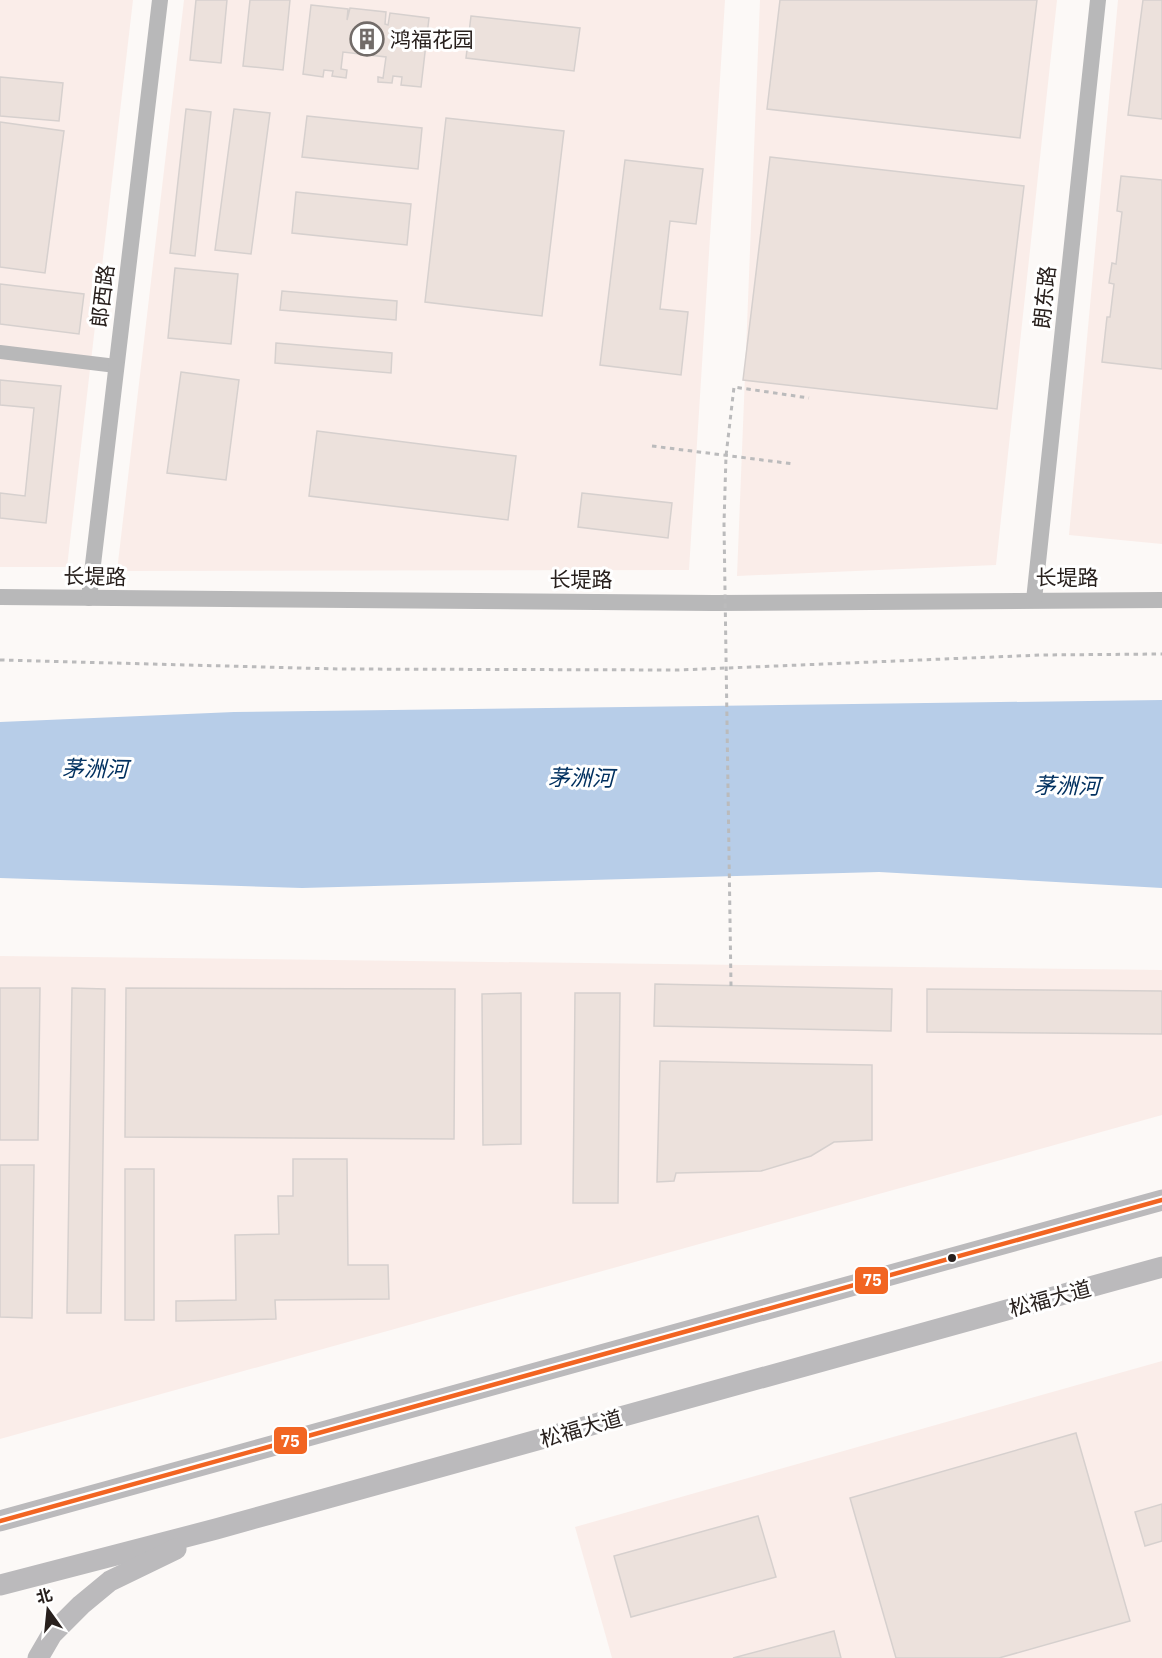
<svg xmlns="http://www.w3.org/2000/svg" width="1162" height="1658" viewBox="0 0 1162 1658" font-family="'IBM Plex Sans','Noto Sans SC',sans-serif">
<rect width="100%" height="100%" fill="#fcf9f7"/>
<g fill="#faede9">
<polygon points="0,0 133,0 67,567 0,567"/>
<polygon points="184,0 725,0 689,570 117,571"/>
<polygon points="760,0 1057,0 996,565 737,576"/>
<polygon points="1118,0 1162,0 1162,544 1069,535"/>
<polygon points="0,956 1162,970 1162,1115 0,1439"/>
<polygon points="1162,1361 1162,1658 612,1658 575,1527"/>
</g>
<polygon fill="#b7cde8" points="1162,700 1162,888 879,872 302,888 0,878 0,722 234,712"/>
<g fill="#ece1dc" stroke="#d6d0ce" stroke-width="1.5">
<polygon points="196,0 227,0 221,63 190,60"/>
<polygon points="250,0 290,0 283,70 243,66"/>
<polygon points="780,0 1037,0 1020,138 767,109"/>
<polygon points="1143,0 1162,0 1162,119 1128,115"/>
<polygon points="311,5 348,9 347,20 350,8 386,12 385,24 388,25 390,13 429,18 421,87 401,85 402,77 393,76 392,83 378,82 378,77 383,78 386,57 343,52 341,69 347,70 346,78 332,76 333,71 324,70 323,77 303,74"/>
<polygon points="471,16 580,28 574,71 466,58"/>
<polygon points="0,77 63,83 59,121 0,116"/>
<polygon points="186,109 211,112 195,256 170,253"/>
<polygon points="234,109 270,113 251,254 215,250"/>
<polygon points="307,116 422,128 418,169 302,157"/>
<polygon points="446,118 564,131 542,316 425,302"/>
<polygon points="0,122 64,131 45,273 0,267"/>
<polygon points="770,157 1024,186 997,409 743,380"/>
<polygon points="625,160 703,169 696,224 670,221 660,309 688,312 681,375 600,365"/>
<polygon points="1121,176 1162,180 1162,369 1102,362 1107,317 1110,317 1114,284 1109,283 1112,263 1116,264 1122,212 1117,211"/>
<polygon points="296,192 411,204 407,245 292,233"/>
<polygon points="175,268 238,274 231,344 168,338"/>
<polygon points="0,284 84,294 79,334 0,324"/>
<polygon points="282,291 397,301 396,320 280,310"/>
<polygon points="276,343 392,353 391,373 275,363"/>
<polygon points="181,372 239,380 226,480 167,473"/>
<polygon points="0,380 61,386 46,523 0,518 0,493 25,496 34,408 0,405"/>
<polygon points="317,431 516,456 508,520 309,496"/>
<polygon points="582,493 672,503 668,538 578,527"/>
<polygon points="655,984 892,989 891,1031 654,1026"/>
<polygon points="0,988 40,988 38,1140 0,1140"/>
<polygon points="72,988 105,989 101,1313 67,1313"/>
<polygon points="126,988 455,989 454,1139 125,1137"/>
<polygon points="927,989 1162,991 1162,1034 927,1032"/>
<polygon points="521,993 521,1144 483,1145 482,994"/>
<polygon points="575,993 620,993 618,1203 573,1203"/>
<polygon points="660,1061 872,1065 872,1140 834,1142 811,1156 761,1171 676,1173 674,1181 657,1182"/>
<polygon points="293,1159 347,1159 348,1265 388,1265 389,1299 275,1300 276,1319 176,1321 176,1301 236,1300 235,1235 279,1234 278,1196 293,1196"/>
<polygon points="0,1165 34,1165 32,1318 0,1317"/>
<rect x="125" y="1169" width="29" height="151"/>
<polygon points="1076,1433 1130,1621 999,1658 896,1658 850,1498"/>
<polygon points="1162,1504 1162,1541 1145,1546 1135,1512"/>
<polygon points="758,1516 776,1577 631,1617 614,1556"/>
<polygon points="834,1631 841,1658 733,1658"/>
</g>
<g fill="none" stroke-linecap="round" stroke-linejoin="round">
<g stroke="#bbbbbc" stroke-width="3" stroke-dasharray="4.5 4.5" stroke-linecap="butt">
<polyline points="652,446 794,464"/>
<polyline points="0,660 338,669 679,670 1041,655 1162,654"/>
</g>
<polyline stroke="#b8b8b9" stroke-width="14" points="0,352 116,366"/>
<g stroke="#b8b8b9" stroke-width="16">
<polyline points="0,597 714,603 1162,600"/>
<polyline points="89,598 160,0"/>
<polyline points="1034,600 1098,0"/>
</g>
<g stroke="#bbbabc" stroke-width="21">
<polyline points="0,1521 1162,1200"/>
<polyline points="0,1585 216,1529 1162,1267"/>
<polyline points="38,1658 52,1634 81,1605 110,1581 176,1549"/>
</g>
<polyline stroke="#bbbbbc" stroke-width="3" stroke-dasharray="4.5 4.5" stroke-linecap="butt" points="731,986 724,524 726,456 734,387 809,398"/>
<defs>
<polyline id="bus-1" points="0,1521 1162,1200"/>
</defs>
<use href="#bus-1" stroke="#fff" stroke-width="9"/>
<use href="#bus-1" stroke="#f26522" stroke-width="4.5"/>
</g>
<defs>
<symbol id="building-ring" viewBox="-11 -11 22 22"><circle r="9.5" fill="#fff" stroke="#726c69" stroke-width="1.5"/><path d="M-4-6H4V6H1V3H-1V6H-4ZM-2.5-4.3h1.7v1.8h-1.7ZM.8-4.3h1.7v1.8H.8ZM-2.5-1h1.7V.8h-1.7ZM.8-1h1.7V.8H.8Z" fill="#726c69"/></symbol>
</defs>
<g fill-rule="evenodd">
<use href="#building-ring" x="348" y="20" width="38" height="38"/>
</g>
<circle fill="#28201d" stroke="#fff" stroke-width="2" cx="952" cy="1258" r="5"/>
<g text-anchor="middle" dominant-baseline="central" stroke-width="6" stroke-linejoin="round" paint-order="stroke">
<g font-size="21" fill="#28201d" stroke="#fff" text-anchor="start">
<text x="390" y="39">鸿福花园</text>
</g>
<g font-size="21" fill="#28201d" stroke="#fff">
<text transform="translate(102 296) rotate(-83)">郎西路</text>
<text transform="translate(1044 297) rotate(-84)">朗东路</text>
<text transform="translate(95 576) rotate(1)">长堤路</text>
<text x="1067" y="577">长堤路</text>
<text x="581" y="579">长堤路</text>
<text transform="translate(1050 1298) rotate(-15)">松福大道</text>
<text transform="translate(581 1428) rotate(-16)">松福大道</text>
</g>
<g font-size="22" font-style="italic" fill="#023160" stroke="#fff">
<text transform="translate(95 768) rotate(1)">茅洲河</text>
<text transform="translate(581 777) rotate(1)">茅洲河</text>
<text transform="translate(1067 785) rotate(1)">茅洲河</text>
</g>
</g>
<g stroke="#fff" stroke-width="2">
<rect x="854" y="1266" width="35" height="29" rx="6" fill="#f26522"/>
<rect x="273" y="1426" width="35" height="29" rx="6" fill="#f26522"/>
</g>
<g font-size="16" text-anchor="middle" font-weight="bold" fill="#fff">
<text x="872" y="1286">75</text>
<text x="290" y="1447">75</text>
</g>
<g transform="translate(48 1610) rotate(345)" stroke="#ffffff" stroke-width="4.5" paint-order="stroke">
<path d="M0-4.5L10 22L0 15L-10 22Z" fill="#28201d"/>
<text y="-9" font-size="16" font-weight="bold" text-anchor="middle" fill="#28201d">北</text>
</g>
</svg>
